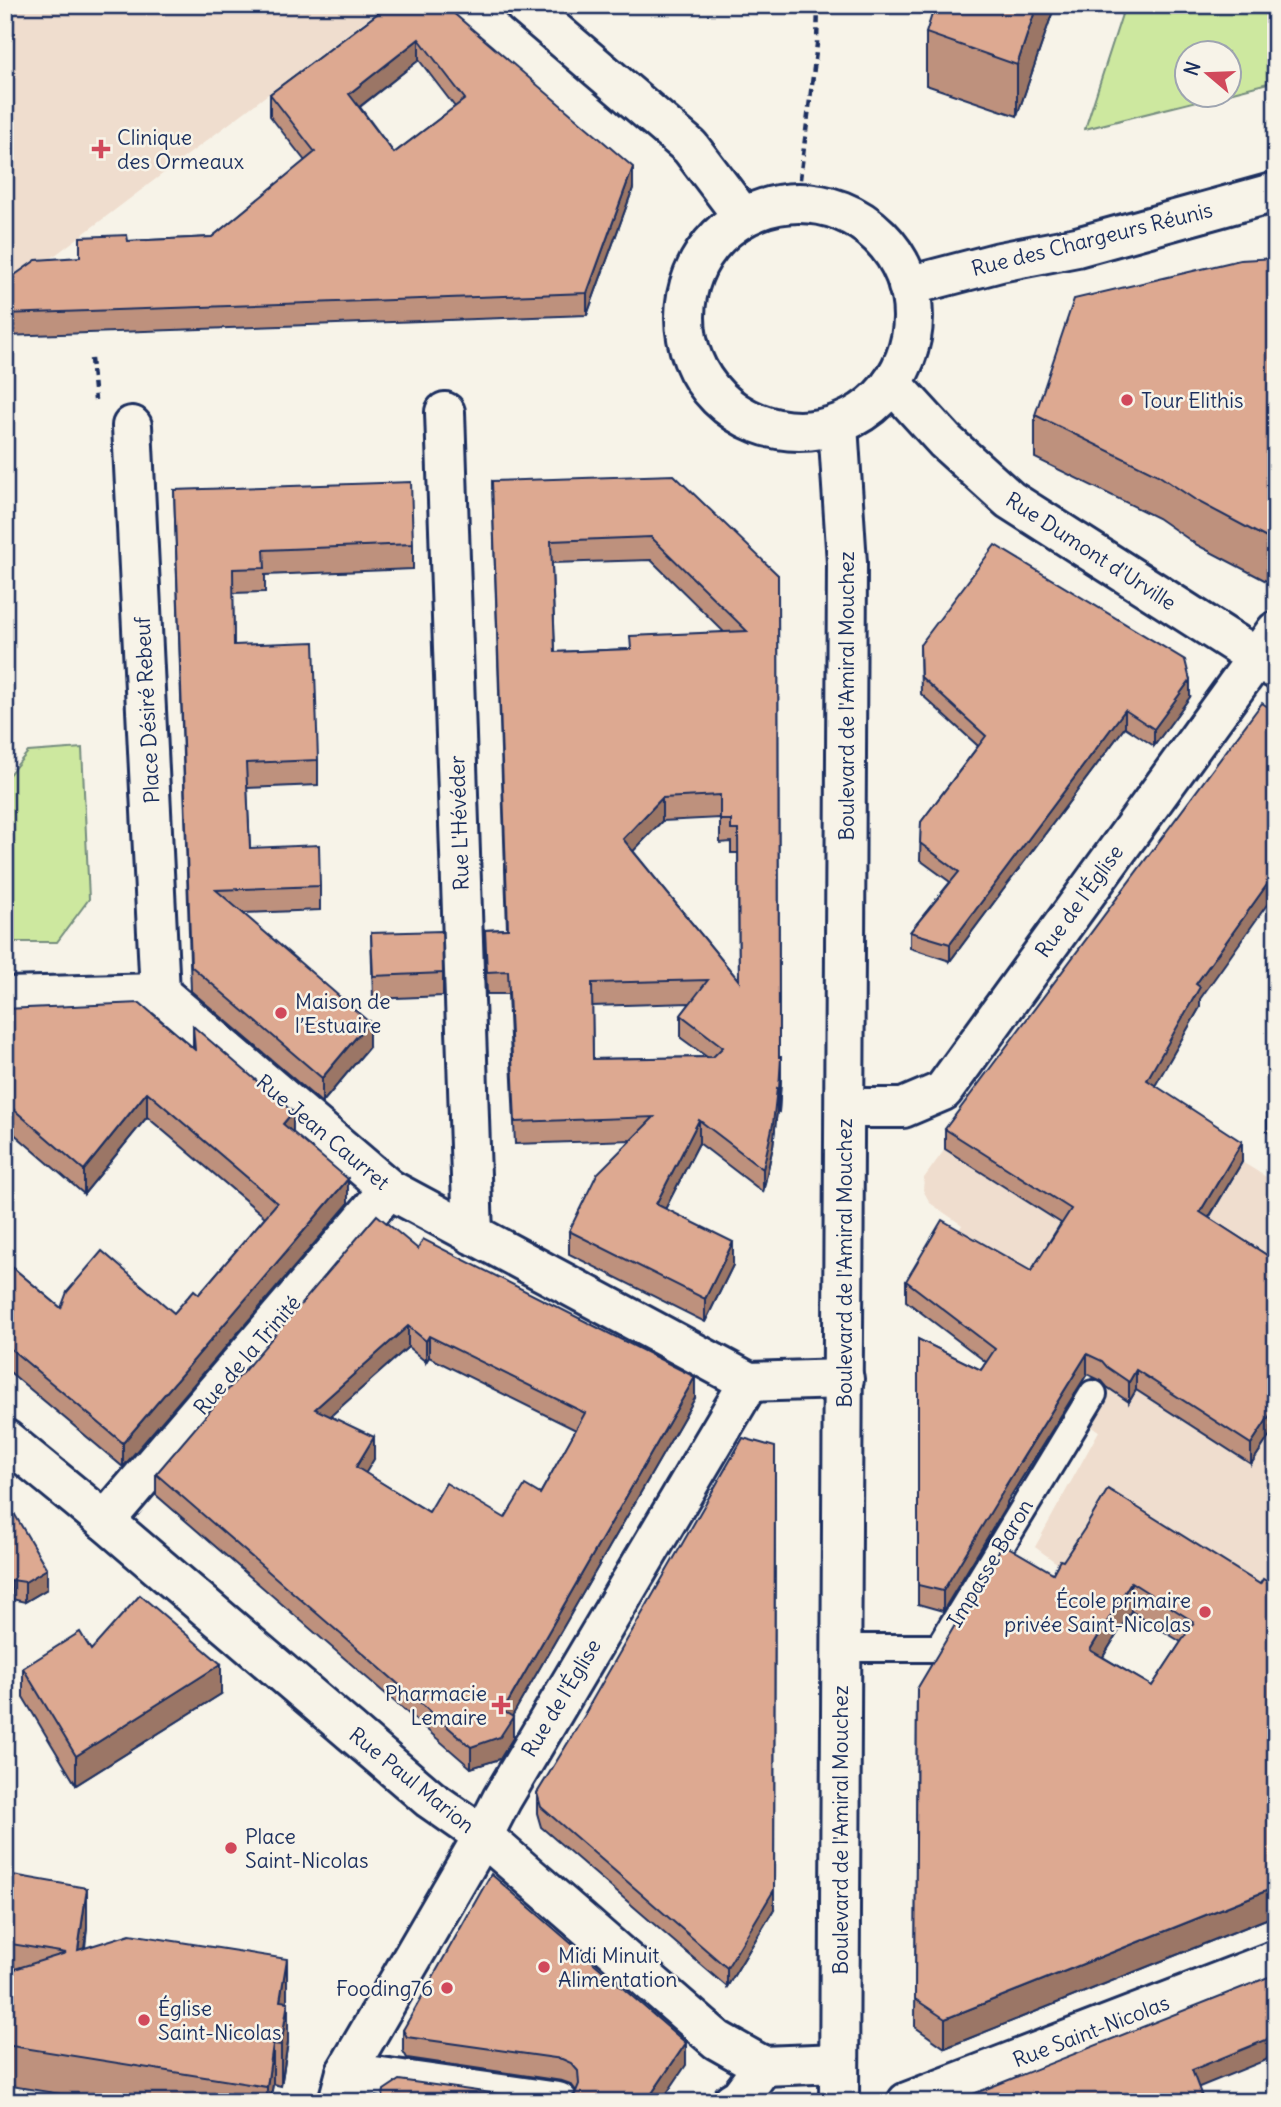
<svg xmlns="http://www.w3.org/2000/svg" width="1281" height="2107" viewBox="0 0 1281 2107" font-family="Delius,sans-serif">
<rect width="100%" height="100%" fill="#f7f3e8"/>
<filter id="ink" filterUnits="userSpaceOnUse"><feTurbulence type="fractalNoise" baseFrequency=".0143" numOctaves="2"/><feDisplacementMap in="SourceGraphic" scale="14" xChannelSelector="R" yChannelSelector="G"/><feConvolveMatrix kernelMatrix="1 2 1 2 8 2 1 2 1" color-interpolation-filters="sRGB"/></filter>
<g filter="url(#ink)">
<g fill="#efddce">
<polygon points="5,5 386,5 5,293"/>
<polygon points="945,1149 1242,1162 1276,1183 1276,1775 1194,1650 1073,1575 1035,1547 1099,1431 1087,1424 1104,1399 1108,1388 1009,1325 950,1244 962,1225 930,1203 923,1190 924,1178"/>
</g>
<g fill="#cde89f" stroke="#748c7e" stroke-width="2">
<polygon points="1125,5 1276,5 1276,81 1229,93 1228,52 1186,52 1186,94 1221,95 1085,129"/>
<polygon points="82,748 89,899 57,942 5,942 5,779 28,752"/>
</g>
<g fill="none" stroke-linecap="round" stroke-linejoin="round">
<defs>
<polyline id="lane" points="841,1648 939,1648 1093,1394"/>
<g id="street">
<polyline points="892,383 945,441 1010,500 1275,669"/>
<polyline points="445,412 473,1235"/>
<polyline points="838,425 847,563 839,2102"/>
<polyline points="132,426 160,993"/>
<polyline points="5,997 160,993 389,1189 749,1382"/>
<polyline points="845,1108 903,1108 943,1091 1276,631"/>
<polyline points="749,1382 844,1379"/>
<polyline points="5,1439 105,1521 430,1799 483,1836 717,2040 763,2066 839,2063"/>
<polyline points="105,1521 389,1189"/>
<polyline points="346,2072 558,2102"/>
<polyline points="338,2102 346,2072 483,1836 502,1799 749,1382"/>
<polyline points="732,2102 740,2097 763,2066"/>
<polyline points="907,2102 1276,1960"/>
</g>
<g id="secondary">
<polyline points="524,5 690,147 743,217"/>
<circle cx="799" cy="317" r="114"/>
<polyline points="908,286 1000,262 1077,247 1276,192"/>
</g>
</defs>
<use href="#lane" stroke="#1b2f5e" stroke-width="32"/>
<use href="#street" stroke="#1b2f5e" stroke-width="44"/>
<use href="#secondary" stroke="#1b2f5e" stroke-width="44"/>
<g stroke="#1b2f5e" stroke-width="4.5" stroke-dasharray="7 5" stroke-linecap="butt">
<polyline points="797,203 817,44 818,5"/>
<polyline points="91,359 95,400"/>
</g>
<use href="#lane" stroke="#f7f3e8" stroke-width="26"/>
<use href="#street" stroke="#f7f3e8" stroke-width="38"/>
<use href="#secondary" stroke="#f7f3e8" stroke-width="38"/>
</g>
<g fill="#be917d" stroke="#1b2f5e" stroke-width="2" fill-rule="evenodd">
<path d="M 389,5 L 633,188 L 587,315 L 5,336 L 5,282 L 80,257 L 80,237 L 128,241 L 212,237 L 305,161 L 270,116 L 270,94 ZM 419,60 L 455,107 L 394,153 L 360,107 Z"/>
<polygon points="1055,5 1017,116 926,85 926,33"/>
<polygon points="1276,258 1276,586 1197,545 1158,518 1035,458 1035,415"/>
<path d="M 492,481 L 778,575 L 779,1057 L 781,1079 L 779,1112 L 777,1111 L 773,1146 L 763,1192 L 699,1143 L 665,1209 L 733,1265 L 705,1322 L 569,1254 L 569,1231 L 631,1140 L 515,1144 L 508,994 L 487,994 L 485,952 L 485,930 L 507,929 ZM 651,560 L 724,632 L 630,649 L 555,652 L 552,563 ZM 720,818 L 720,843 L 731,842 L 731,853 L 738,853 L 739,981 L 633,851 L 662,821 ZM 690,1003 L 681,1015 L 681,1038 L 707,1057 L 593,1059 L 592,1006 Z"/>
<polygon points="174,490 413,544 413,569 265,575 265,592 233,593 234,645 318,760 318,785 247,788 250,848 320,886 320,910 243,913 369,1047 322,1103 191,991"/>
<polygon points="920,645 1190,697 1154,746 1125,727 950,961 910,948 910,932 950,882 920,860 921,822 978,746 921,694"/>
<polygon points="371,933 443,973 443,996 373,999"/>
<polygon points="1200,999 1200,1007 1155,1085 1242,1162 1209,1218 1276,1261 1276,1426 1251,1464 1136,1390 1129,1402 1107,1387 1102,1381 1087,1374 1007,1502 1007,1505 943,1611 918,1604 918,1339 981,1370 986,1362 906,1301 906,1281 1031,1271 1061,1223 945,1149 945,1129"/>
<polygon points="5,1009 193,1049 193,1026 293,1133 348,1204 123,1467 5,1368 5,1261 61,1308 174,1313 199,1294 265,1217 147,1117 84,1194 5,1126"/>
<polygon points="1276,1062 1276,1137 1267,1132 1267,1092"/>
<path d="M 418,1249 L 695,1398 L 512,1716 L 513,1738 L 500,1759 L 471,1768 L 156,1495 L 156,1474 ZM 408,1347 L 426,1362 L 429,1357 L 576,1430 L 540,1494 L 505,1518 L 429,1512 L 365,1473 L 374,1459 L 330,1416 Z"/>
<polygon points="5,1498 47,1589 25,1602 12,1599 5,1603"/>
<path d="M 1063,1561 L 1276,1587 L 1276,1915 L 945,2048 L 915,2027 L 917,1689 L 1053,1573 ZM 1131,1611 L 1181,1642 L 1152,1686 L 1103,1657 Z"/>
<polygon points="91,1650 221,1694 76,1785 23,1697 23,1668"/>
<polygon points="537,1793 774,1909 727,1987 541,1827 537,1813"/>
<polygon points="5,1898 87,1928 85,1948 287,1999 288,2042 281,2086 273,2084 270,2102 109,2102 5,2085"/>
<polygon points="403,2030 686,2065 567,2100 575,2094 576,2091 571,2084 562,2081 407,2058 403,2051"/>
</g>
<g fill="#9b7666" stroke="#1b2f5e" stroke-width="2">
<polygon points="1037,5 1055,5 1017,116 1017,65"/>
<polygon points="419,39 419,60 349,115 349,94"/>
<polygon points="633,167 633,188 587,315 587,293"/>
<polygon points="1190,680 1190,697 1154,746 1154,729"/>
<polygon points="1125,710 1125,727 950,961 950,944"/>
<polygon points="662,798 662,821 623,862 623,839"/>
<polygon points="1276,872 1276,892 1200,999 1200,1007 1147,1100 1147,1080 1196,984"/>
<polygon points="369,1022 369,1047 322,1103 322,1078"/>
<polygon points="781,1057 781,1079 779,1112 779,1089"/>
<polygon points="777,1088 777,1111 773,1146 763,1192 763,1169"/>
<polygon points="147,1092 147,1117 84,1194 84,1170"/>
<polygon points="293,1112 293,1136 283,1124"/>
<polygon points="699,1120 699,1143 656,1227 656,1204"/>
<polygon points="1242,1142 1242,1162 1200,1232 1200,1212"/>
<polygon points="348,1179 348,1204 123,1467 123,1443"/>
<polygon points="733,1242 733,1265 705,1322 705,1299"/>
<polygon points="408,1326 408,1347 315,1430 315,1409"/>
<polygon points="429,1336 429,1357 426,1362 426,1341"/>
<polygon points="1087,1354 1087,1374 1007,1502 1007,1505 943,1611 943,1591 1006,1485"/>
<polygon points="1136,1370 1136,1390 1129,1402 1129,1382"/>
<polygon points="695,1377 695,1398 503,1732 503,1711"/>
<polygon points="1276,1406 1276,1426 1251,1464 1251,1444"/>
<polygon points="374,1437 374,1459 356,1489 356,1467"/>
<polygon points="775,1447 774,1909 727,1987 727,1968"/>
<polygon points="47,1569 47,1589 25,1602 25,1582"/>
<polygon points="12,1580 12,1599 5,1603 5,1584"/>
<polygon points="1131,1582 1131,1611 1090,1678 1090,1650"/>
<polygon points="221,1664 221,1694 76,1785 76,1756"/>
<polygon points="513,1717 513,1738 500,1759 471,1768 471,1747"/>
<polygon points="1276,1887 1276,1915 945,2048 945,2019"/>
<polygon points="87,1888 87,1928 78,1990 78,1950"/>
<polygon points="287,1959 287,1999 280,2041 280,2001"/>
<polygon points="288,2002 288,2042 281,2086 281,2045"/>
<polygon points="1276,2026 1276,2046 1266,2060 1192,2090 1192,2070"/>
<polygon points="686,2043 686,2065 661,2102 646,2102"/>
<polygon points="273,2044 273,2084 270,2102 267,2102 267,2087"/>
</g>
<g fill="#dda991" stroke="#1b2f5e" stroke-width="2" fill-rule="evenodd">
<path d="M 389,5 L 444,5 L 633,167 L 587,293 L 5,314 L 5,282 L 36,260 L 80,257 L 80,237 L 127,235 L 128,241 L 212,237 L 315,152 L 270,94 ZM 419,39 L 465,99 L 394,153 L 349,94 Z"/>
<polygon points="935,5 1037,5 1017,65 926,33"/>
<polygon points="1276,258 1276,543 1197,501 1158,475 1035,415 1074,299 1240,260"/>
<path d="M 674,475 L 778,575 L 779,1057 L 781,1057 L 779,1089 L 777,1088 L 773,1124 L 763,1169 L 699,1120 L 656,1204 L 733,1242 L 705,1299 L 569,1231 L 597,1174 L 654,1117 L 515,1122 L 508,971 L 487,972 L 485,930 L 508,929 L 492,481 ZM 651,537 L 747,631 L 630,636 L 631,649 L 555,652 L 551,541 ZM 720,795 L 720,820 L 731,820 L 731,830 L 738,830 L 739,981 L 623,839 L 662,798 ZM 708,980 L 681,1015 L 723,1047 L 713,1057 L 593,1059 L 592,983 Z"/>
<polygon points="411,482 413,544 264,550 265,568 233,569 234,645 314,642 318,760 246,763 250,848 319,845 320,886 216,890 369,1022 322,1078 191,966 174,490"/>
<polygon points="995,545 1185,660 1190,680 1154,729 1125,710 950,944 910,932 959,872 920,843 921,822 986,736 921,677 920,645"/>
<polygon points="1262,703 1276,712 1276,872 1196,984 1200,987 1147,1080 1242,1142 1200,1212 1276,1261 1276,1406 1251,1444 1136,1370 1129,1382 1107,1367 1102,1361 1087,1354 1006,1485 1007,1485 943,1591 918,1585 918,1339 981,1370 995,1349 906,1281 942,1220 1031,1271 1071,1209 945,1129"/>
<polygon points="442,931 443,973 373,976 371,933"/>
<polygon points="140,1003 195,1050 193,1026 293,1112 283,1124 348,1179 123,1443 5,1344 5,1261 61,1308 67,1292 102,1251 174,1313 194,1290 199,1294 277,1203 147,1092 84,1170 5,1102 5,1009"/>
<polygon points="1276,1062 1276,1097 1267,1092"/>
<path d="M 377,1215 L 418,1249 L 423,1239 L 695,1377 L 503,1711 L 513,1717 L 500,1737 L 471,1747 L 156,1474 ZM 408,1326 L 426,1341 L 429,1336 L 585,1413 L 540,1494 L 525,1485 L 505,1518 L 446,1483 L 429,1512 L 356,1467 L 374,1437 L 315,1409 Z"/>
<polygon points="743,1438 775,1447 774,1890 727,1968 541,1807 537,1793 588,1710 586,1711"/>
<path d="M 1108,1489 L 1260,1584 L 1263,1579 L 1276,1587 L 1276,1887 L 945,2019 L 915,1999 L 917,1689 L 1003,1544 L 1053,1573 L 1060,1560 L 1063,1561 L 1085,1528 ZM 1131,1582 L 1194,1622 L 1152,1686 L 1090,1650 Z"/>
<polygon points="5,1498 47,1569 25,1582 12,1580 5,1584"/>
<polygon points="140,1595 221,1664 76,1756 23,1668 80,1632 91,1650"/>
<polygon points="491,1874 686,2043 646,2102 556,2102 567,2100 575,2094 579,2084 578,2071 571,2063 562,2059 407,2037 403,2030"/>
<polygon points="13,1875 87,1888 78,1950 130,1934 287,1959 280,2001 288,2002 281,2045 273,2044 267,2087 5,2045 5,1972 66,1953 5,1943 5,1898 11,1890"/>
<polygon points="1276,1974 1276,2026 1266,2040 1192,2070 1204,2102 953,2102"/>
<polygon points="399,2080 556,2102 382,2102 384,2090"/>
</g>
</g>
<g fill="#d1495b" stroke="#f7f3e8" stroke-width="2.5">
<path d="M97.5 138.5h7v7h7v7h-7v7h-7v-7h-7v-7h7z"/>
<circle cx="1127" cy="400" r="7"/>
<circle cx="281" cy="1013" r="7"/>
<circle cx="1205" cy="1612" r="7"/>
<path d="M497.5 1694.5h7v7h7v7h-7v7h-7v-7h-7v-7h7z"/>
<circle cx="231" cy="1848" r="7"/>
<circle cx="544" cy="1967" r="7"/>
<circle cx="447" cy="1988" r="7"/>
<circle cx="144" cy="2020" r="7"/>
</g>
<g text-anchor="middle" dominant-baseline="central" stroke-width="5" stroke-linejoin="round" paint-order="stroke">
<g font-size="21" fill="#1b2f5e" stroke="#f7f3e8" text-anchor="start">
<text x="117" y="137">Clinique<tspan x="117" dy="24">des Ormeaux</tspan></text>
<text x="1141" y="400">Tour Elithis</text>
<text x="295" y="1001">Maison de<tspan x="295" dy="24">l’Estuaire</tspan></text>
<text x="1191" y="1600" text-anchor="end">École primaire<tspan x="1191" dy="24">privée Saint-Nicolas</tspan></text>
<text x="487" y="1693" text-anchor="end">Pharmacie<tspan x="487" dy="24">Lemaire</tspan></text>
<text x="245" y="1836">Place<tspan x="245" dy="24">Saint-Nicolas</tspan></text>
<text x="558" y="1955">Midi Minuit<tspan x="558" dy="24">Alimentation</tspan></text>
<text x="433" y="1988" text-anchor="end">Fooding76</text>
<text x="158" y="2008">Église<tspan x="158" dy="24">Saint-Nicolas</tspan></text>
</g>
<g font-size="21" fill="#1b2f5e" stroke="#f7f3e8">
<text transform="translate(1092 239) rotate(-14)">Rue des Chargeurs Réunis</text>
<text transform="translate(1091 551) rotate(33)">Rue Dumont d'Urville</text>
<text transform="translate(846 696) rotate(-90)">Boulevard de l'Amiral Mouchez</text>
<text transform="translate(147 710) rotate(-93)">Place Désiré Rebeuf</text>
<text transform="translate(459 823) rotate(-92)">Rue L'Hévéder</text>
<text transform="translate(1079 901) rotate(-54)">Rue de l'Église</text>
<text transform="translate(323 1132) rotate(40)">Rue Jean Caurret</text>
<text transform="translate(844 1263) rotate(-90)">Boulevard de l'Amiral Mouchez</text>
<text transform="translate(247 1355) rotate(-49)">Rue de la Trinité</text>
<text transform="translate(990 1563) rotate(-59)">Impasse Baron</text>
<text transform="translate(561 1698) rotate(-59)">Rue de l'Église</text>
<text transform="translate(412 1780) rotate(39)">Rue Paul Marion</text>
<text transform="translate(840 1830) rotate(-90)">Boulevard de l'Amiral Mouchez</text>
<text transform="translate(1091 2031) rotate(-21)">Rue Saint-Nicolas</text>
</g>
</g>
<rect width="1281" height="2107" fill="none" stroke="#f7f3e8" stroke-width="28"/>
<rect x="14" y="14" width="1253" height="2079" fill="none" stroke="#1b2f5e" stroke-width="2.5" filter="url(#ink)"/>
<g transform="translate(1208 74) rotate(289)"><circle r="33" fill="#f7f3e8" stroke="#9fa5b1" stroke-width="2"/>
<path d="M0-5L12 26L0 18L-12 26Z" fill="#d1495b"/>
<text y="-10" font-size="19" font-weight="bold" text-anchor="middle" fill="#1b2f5e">N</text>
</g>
</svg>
